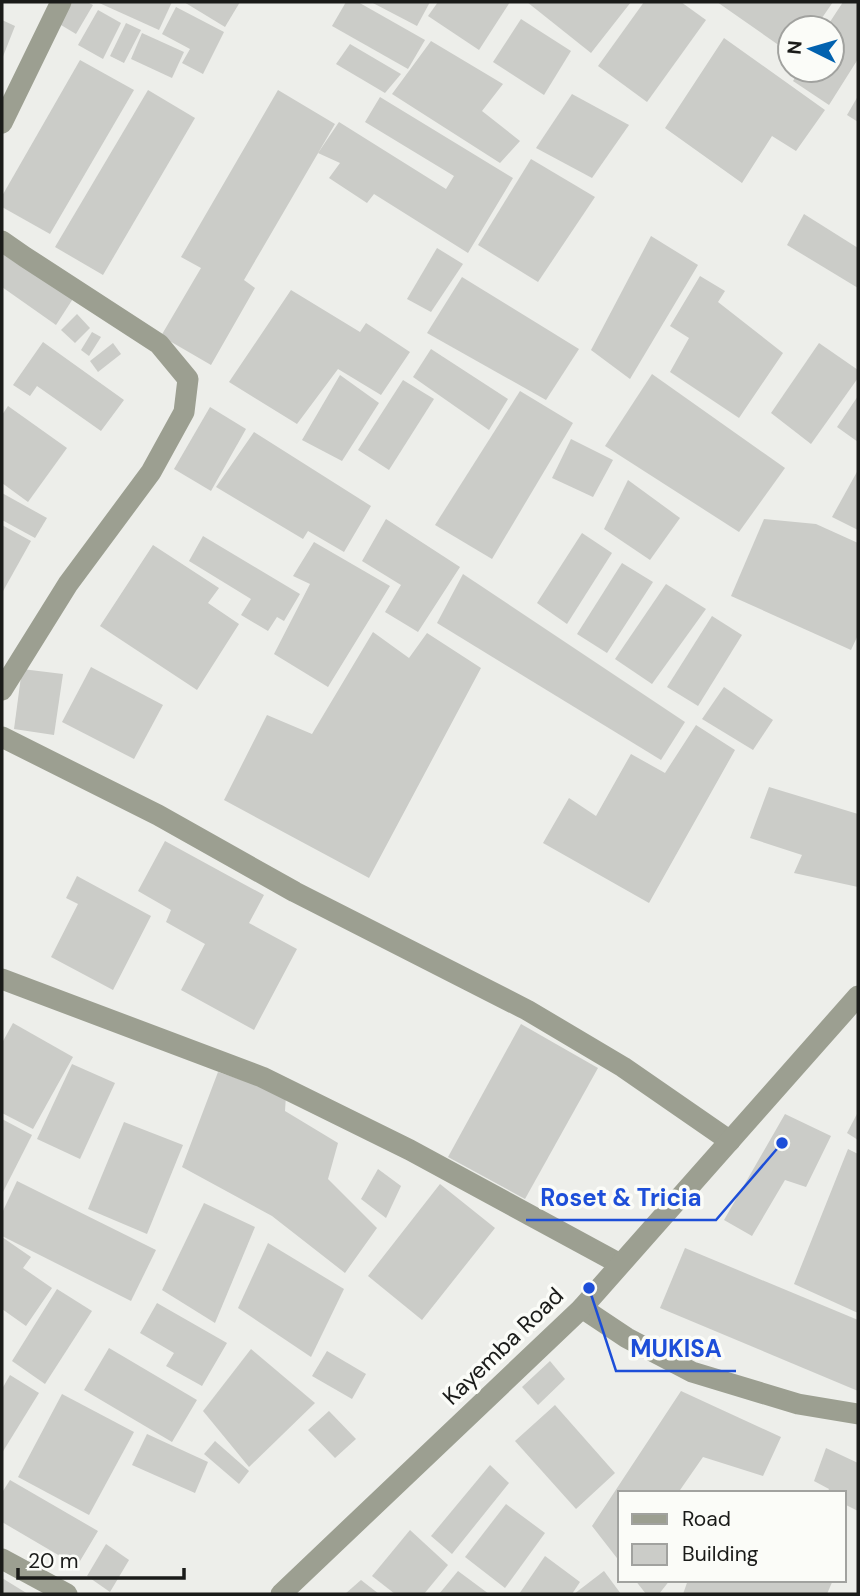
<svg xmlns="http://www.w3.org/2000/svg" width="860" height="1596" viewBox="0 0 860 1596" font-family="'DM Sans',sans-serif">
<rect width="100%" height="100%" fill="#edeeea"/>
<g fill="#cbccc8">
<polygon points="68,2 87,2 93,5 76,34 56,22"/>
<polygon points="97,2 172,2 159,30"/>
<polygon points="184,2 240,2 225,27"/>
<polygon points="346,2 358,2 425,40 408,69 332,26"/>
<polygon points="371,2 430,2 417,26"/>
<polygon points="438,2 510,2 479,50 428,16"/>
<polygon points="527,2 631,2 591,53"/>
<polygon points="644,2 681,2 706,20 647,102 598,66"/>
<polygon points="717,2 833,2 815,28 790,28 790,53"/>
<polygon points="843,2 858,2 858,59 829,105 793,81 800,70 832,70 832,28 826,28"/>
<polygon points="176,7 224,32 203,74 182,63 190,49 162,34"/>
<polygon points="98,10 121,23 103,59 78,45"/>
<polygon points="521,19 571,51 544,95 493,62"/>
<polygon points="2,20 15,26 2,59"/>
<polygon points="126,23 141,30 124,63 110,56"/>
<polygon points="142,33 184,52 172,78 131,59"/>
<polygon points="724,38 825,110 796,151 772,136 742,183 665,128"/>
<polygon points="431,41 503,84 482,111 520,141 500,163 392,94"/>
<polygon points="350,44 401,74 385,93 336,64"/>
<polygon points="80,60 134,90 50,234 2,207 2,196"/>
<polygon points="148,90 195,118 103,275 55,247"/>
<polygon points="278,90 335,124 244,280 255,288 211,365 161,336 201,268 181,257"/>
<polygon points="572,94 629,125 592,178 536,148"/>
<polygon points="858,96 858,122 847,115"/>
<polygon points="380,97 513,178 468,253 374,194 367,203 329,178 340,163 318,153 339,122 446,189 454,176 365,122"/>
<polygon points="531,159 595,197 538,282 478,245"/>
<polygon points="804,214 858,248 858,288 787,245"/>
<polygon points="651,236 698,265 630,379 591,350"/>
<polygon points="2,243 76,294 56,325 2,287"/>
<polygon points="437,248 463,264 431,312 407,299"/>
<polygon points="700,276 725,291 718,302 783,353 739,418 670,372 689,338 670,326"/>
<polygon points="462,277 579,349 546,400 427,333"/>
<polygon points="291,290 360,332 366,323 410,352 381,395 338,369 297,424 229,382"/>
<polygon points="77,314 90,328 75,343 61,330"/>
<polygon points="92,332 101,337 89,356 81,350"/>
<polygon points="43,342 124,400 101,431 37,386 30,396 13,385"/>
<polygon points="113,343 121,354 98,372 90,361"/>
<polygon points="819,343 858,370 858,378 811,444 771,413"/>
<polygon points="431,349 508,399 489,430 413,377"/>
<polygon points="652,374 785,468 739,532 605,446"/>
<polygon points="340,375 379,403 342,461 302,440"/>
<polygon points="403,380 434,399 389,470 358,450"/>
<polygon points="520,391 573,423 492,559 435,525"/>
<polygon points="858,396 858,442 837,427"/>
<polygon points="8,406 67,448 28,502 2,483 2,415"/>
<polygon points="210,407 246,429 211,491 174,469"/>
<polygon points="254,432 371,506 344,552 308,531 303,539 216,487"/>
<polygon points="571,439 613,460 593,497 552,478"/>
<polygon points="858,470 858,530 832,517"/>
<polygon points="628,480 680,518 650,560 604,529"/>
<polygon points="2,493 47,518 35,538 2,520"/>
<polygon points="386,519 460,567 418,632 385,612 401,585 362,561"/>
<polygon points="764,519 816,524 858,543 858,635 851,650 731,596"/>
<polygon points="2,525 31,541 2,593"/>
<polygon points="582,533 612,553 567,624 537,603"/>
<polygon points="203,536 300,594 284,621 277,617 268,631 241,615 251,599 189,561"/>
<polygon points="314,542 390,586 328,687 274,654 310,584 293,576"/>
<polygon points="153,545 219,588 208,603 239,624 197,690 100,626"/>
<polygon points="622,563 653,582 607,653 577,634"/>
<polygon points="463,574 685,722 661,760 437,623"/>
<polygon points="666,584 706,609 652,684 615,659"/>
<polygon points="712,616 742,635 698,706 667,687"/>
<polygon points="373,632 409,658 427,633 481,668 369,878 224,800 267,715 312,734"/>
<polygon points="91,667 163,705 134,759 62,722"/>
<polygon points="22,669 63,674 54,735 14,729"/>
<polygon points="724,687 773,720 753,750 702,719"/>
<polygon points="696,725 735,750 649,903 543,843 569,798 596,816 631,754 665,773"/>
<polygon points="769,787 858,814 858,887 794,873 802,855 750,838"/>
<polygon points="165,841 264,895 249,923 297,949 254,1030 181,990 205,944 166,922 171,910 138,891"/>
<polygon points="77,876 151,916 113,990 51,957 78,904 66,898"/>
<polygon points="13,1023 73,1057 33,1129 2,1113 2,1043"/>
<polygon points="521,1024 598,1068 525,1199 448,1157"/>
<polygon points="72,1064 115,1083 80,1159 37,1139"/>
<polygon points="218,1072 286,1095 285,1111 338,1143 328,1179 377,1228 345,1273 272,1216 182,1167"/>
<polygon points="858,1112 858,1140 847,1133"/>
<polygon points="785,1114 831,1136 806,1187 785,1180 752,1236 724,1220"/>
<polygon points="2,1119 32,1135 2,1194"/>
<polygon points="124,1122 183,1145 147,1234 88,1209"/>
<polygon points="848,1149 858,1154 858,1313 794,1284"/>
<polygon points="378,1169 401,1186 386,1218 361,1199"/>
<polygon points="17,1181 156,1250 131,1301 2,1236 2,1213"/>
<polygon points="440,1184 495,1228 422,1320 368,1276"/>
<polygon points="204,1203 255,1227 215,1323 162,1290"/>
<polygon points="2,1237 31,1257 23,1268 52,1288 26,1326 2,1309"/>
<polygon points="268,1243 344,1289 311,1357 238,1308"/>
<polygon points="685,1248 858,1320 858,1391 660,1308"/>
<polygon points="57,1289 92,1311 45,1384 12,1361"/>
<polygon points="157,1303 227,1343 202,1386 166,1366 174,1353 140,1333"/>
<polygon points="109,1348 197,1400 172,1442 84,1390"/>
<polygon points="251,1349 315,1403 249,1467 203,1411"/>
<polygon points="327,1351 366,1374 352,1399 312,1376"/>
<polygon points="550,1361 565,1379 538,1405 522,1387"/>
<polygon points="10,1375 39,1393 2,1453 2,1389"/>
<polygon points="681,1391 781,1437 763,1476 703,1457 678,1493 620,1493 620,1562 592,1526"/>
<polygon points="62,1394 134,1432 89,1515 18,1477"/>
<polygon points="555,1405 615,1473 576,1509 515,1441"/>
<polygon points="329,1411 356,1439 335,1458 308,1430"/>
<polygon points="147,1434 208,1462 195,1493 132,1465"/>
<polygon points="215,1441 249,1471 239,1484 204,1454"/>
<polygon points="826,1448 858,1463 858,1511 844,1504 844,1493 827,1493 829,1489 814,1481"/>
<polygon points="490,1465 509,1483 452,1554 431,1536"/>
<polygon points="10,1480 98,1531 77,1566 2,1522 2,1490 3,1491"/>
<polygon points="506,1504 545,1533 505,1588 465,1557"/>
<polygon points="410,1530 448,1565 424,1594 395,1594 372,1576"/>
<polygon points="106,1544 129,1560 110,1592 87,1576"/>
<polygon points="545,1556 580,1582 572,1594 519,1594"/>
<polygon points="458,1571 489,1594 439,1594"/>
<polygon points="604,1571 621,1594 574,1594"/>
<polygon points="2,1578 28,1594 2,1594"/>
<polygon points="361,1580 379,1594 345,1594"/>
<polygon points="635,1580 670,1580 659,1594 646,1594"/>
<polygon points="688,1580 833,1580 827,1594 683,1594"/>
</g>
<g fill="none" stroke-linecap="round" stroke-linejoin="round">
<g stroke="#9c9f91" stroke-width="21">
<polyline points="2,123 61,2"/>
<polyline points="2,241 25,257 159,344 188,379 184,412 151,472 68,584 2,690"/>
<polyline points="2,737 158,815 295,892 527,1010 623,1067 730,1141"/>
<polyline points="2,979 262,1077 410,1150 620,1264"/>
<polyline points="582,1308 627,1338 692,1372 798,1404 858,1414"/>
<polyline points="2,1559 67,1594"/>
<polyline points="281,1594 582,1308 858,996"/>
</g>
</g>
<g text-anchor="middle" dominant-baseline="central" stroke-width="7" stroke-linejoin="round" paint-order="stroke">
<g font-size="23" fill="#1a1b19" stroke="#fbfcf8">
<text transform="translate(503 1346) rotate(-44)">Kayemba Road</text>
</g>
</g>
<path fill="none" stroke="#1d4ed8" stroke-width="2.5" d="M782 1143L716 1220H526M589 1288L616 1371H736"/>
<g fill="#1d4ed8" stroke="#fbfcf8" stroke-width="2.5">
<circle cx="782" cy="1143" r="7"/>
<circle cx="589" cy="1288" r="7"/>
</g>
<g font-size="24" text-anchor="middle" font-weight="bold" fill="#1d4ed8" stroke="#fbfcf8" stroke-width="7" stroke-linejoin="round" paint-order="stroke">
<text x="621" y="1206">Roset &amp; Tricia</text>
<text x="676" y="1357">MUKISA</text>
</g>
<rect width="860" height="1596" fill="none" stroke="#1a1b19" stroke-width="7"/>
<rect x="618" y="1491" width="228" height="91" fill="#fbfcf8" stroke="#a1a29f" stroke-width="2"/>
<rect x="632" y="1514" width="35" height="10" fill="#9c9f91" stroke="#a1a29f" stroke-width="2"/>
<text x="682" y="1526" font-size="21" fill="#1a1b19">Road</text>
<rect x="632" y="1544" width="35" height="21" fill="#cbccc8" stroke="#a1a29f" stroke-width="2"/>
<text x="682" y="1561" font-size="21" fill="#1a1b19">Building</text>
<g transform="translate(811 49) rotate(275)"><circle r="33" fill="#fbfcf8" stroke="#a1a29f" stroke-width="2"/>
<path d="M0-5L12 26L0 18L-12 26Z" fill="#0262af"/>
<text y="-10" font-size="19" font-weight="bold" text-anchor="middle" fill="#1a1b19">N</text>
</g>
<path d="M18 1568v10h166v-10" fill="none" stroke="#1a1b19" stroke-width="3.5"/>
<text x="28" y="1568" font-size="21" fill="#1a1b19" stroke="#fbfcf8" stroke-width="5" paint-order="stroke">20 m</text>
</svg>
